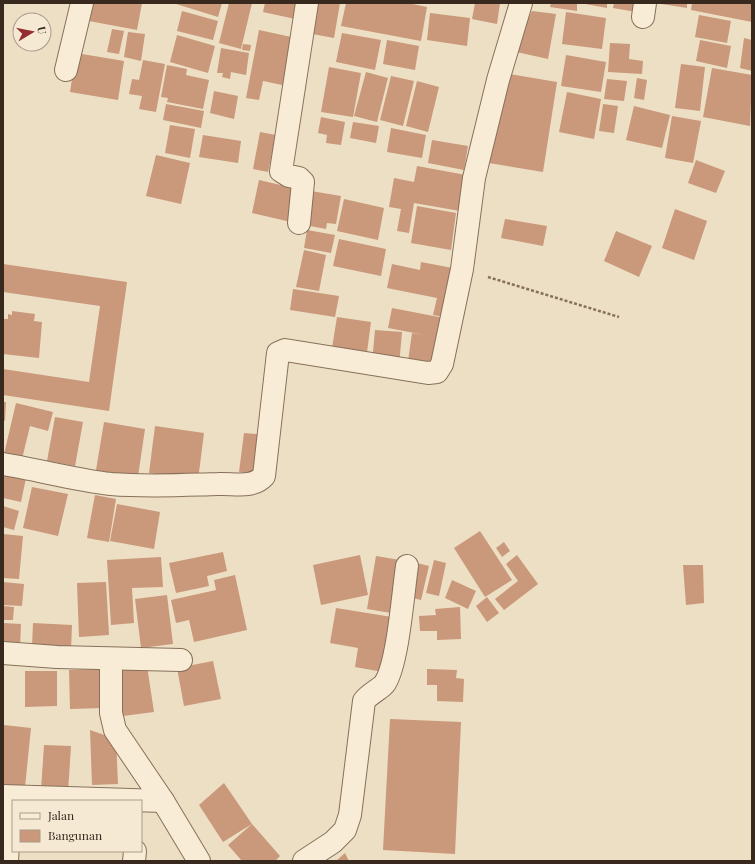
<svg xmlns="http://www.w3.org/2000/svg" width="755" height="864" viewBox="0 0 755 864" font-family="'Playfair Display',serif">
<rect width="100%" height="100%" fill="#eddfc4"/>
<g fill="#ca987a">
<polygon points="92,3 142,3 137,30 89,21"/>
<polygon points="173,3 222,3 218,17"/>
<polygon points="229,3 252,3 241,49 219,43"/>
<polygon points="265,3 299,3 295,19 263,12"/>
<polygon points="313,3 340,3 334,38 307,33"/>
<polygon points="346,3 408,3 427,7 421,41 341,26"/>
<polygon points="475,3 500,3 497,24 472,19"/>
<polygon points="551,3 577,3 577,11 550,7"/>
<polygon points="580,3 607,3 607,8"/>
<polygon points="614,3 638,3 636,12 613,8"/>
<polygon points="655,3 687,3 687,8"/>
<polygon points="692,3 752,3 752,22 691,10"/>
<polygon points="182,11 218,21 213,40 177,31"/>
<polygon points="532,11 556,14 548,59 512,51"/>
<polygon points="566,12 606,18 602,49 562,44"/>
<polygon points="430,13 470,18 467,46 427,40"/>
<polygon points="699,15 731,21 727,43 695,37"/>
<polygon points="112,29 124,31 119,54 107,52"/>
<polygon points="259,30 296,38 287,86 263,81 259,100 246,98"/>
<polygon points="128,32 145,34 141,61 124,57"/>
<polygon points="342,33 381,40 375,70 336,62"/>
<polygon points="177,35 215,46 208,73 170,62"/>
<polygon points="744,38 752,40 752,71 740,68"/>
<polygon points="387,40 419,46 415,70 383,64"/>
<polygon points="700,40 731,46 727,68 696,61"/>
<polygon points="610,43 630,44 629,59 643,61 642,74 608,72"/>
<polygon points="243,44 251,45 250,51 242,50"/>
<polygon points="221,48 249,53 246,75 231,72 230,79 222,77 223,73 217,73"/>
<polygon points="76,53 124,61 118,100 70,92"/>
<polygon points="566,55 606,62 601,92 561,86"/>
<polygon points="143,60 165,64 156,112 139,109 142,96 129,94 132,79 139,80"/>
<polygon points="681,64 705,67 700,111 675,108"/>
<polygon points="167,65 187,69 186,75 209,80 203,109 167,102 168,98 161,97"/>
<polygon points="329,67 361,73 353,117 321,112"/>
<polygon points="712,68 752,75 750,126 703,117"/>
<polygon points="366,72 388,78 377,122 354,116"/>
<polygon points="503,73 557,82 543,172 489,163"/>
<polygon points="391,76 414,81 403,126 380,120"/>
<polygon points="637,78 647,80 644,100 634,98"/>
<polygon points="607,79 627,81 624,101 604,99"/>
<polygon points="417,81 439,87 428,132 406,126"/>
<polygon points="214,91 238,96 234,119 210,113"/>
<polygon points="567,92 601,99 594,139 559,132"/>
<polygon points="166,104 204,111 201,128 163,120"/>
<polygon points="603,104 618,106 614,133 599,131"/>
<polygon points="634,106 670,115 662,148 626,140"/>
<polygon points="672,116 701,121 693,163 665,158"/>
<polygon points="321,117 345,122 341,145 326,143 327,135 318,133"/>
<polygon points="353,122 379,126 376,143 350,138"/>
<polygon points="170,125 195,129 190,158 165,153"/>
<polygon points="391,128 426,135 422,158 387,152"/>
<polygon points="260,132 276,135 268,172 253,169"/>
<polygon points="203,135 241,141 238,163 199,157"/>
<polygon points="432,140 468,146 464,170 428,163"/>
<polygon points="156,155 190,163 181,204 146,196"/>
<polygon points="696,160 725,171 716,193 688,183"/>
<polygon points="417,166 466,175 460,211 414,203 409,233 397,231 401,209 389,207 394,178 414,182"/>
<polygon points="259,180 298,189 291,222 252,213"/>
<polygon points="311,191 341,196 336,224 327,223 326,229 305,225"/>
<polygon points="344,199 384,208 378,240 337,231"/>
<polygon points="417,206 456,213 451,250 411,243"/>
<polygon points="675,209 707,221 694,260 662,248"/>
<polygon points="505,219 547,226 543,246 501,238"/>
<polygon points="307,230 335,235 331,253 304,248"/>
<polygon points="616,231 652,246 639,277 604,261"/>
<polygon points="339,239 386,249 381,276 333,266"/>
<polygon points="304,250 326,255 319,291 296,287"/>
<polygon points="421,262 458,269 449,318 433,315 437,298 387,288 392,264 420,270"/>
<polygon points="3,264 127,282 109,411 3,395 3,369 89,382 100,306 3,292"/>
<polygon points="293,289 339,296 335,317 290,310"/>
<polygon points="392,308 449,319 432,372 407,368 412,333 425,335 388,328"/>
<polygon points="12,311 35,314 34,321 42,322 39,358 3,354 3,319 8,319 8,314 12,315"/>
<polygon points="337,317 371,322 366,360 331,354"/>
<polygon points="375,330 402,332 399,366 372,363"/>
<polygon points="3,402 6,402 5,421 3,420"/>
<polygon points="16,403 53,412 48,431 30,426 22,459 4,454"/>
<polygon points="55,417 83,422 75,466 47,461"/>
<polygon points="104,422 145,429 137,483 95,476"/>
<polygon points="155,426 204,433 198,480 149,473"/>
<polygon points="244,433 267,435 262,475 239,472"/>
<polygon points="3,473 26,478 21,502 3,498"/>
<polygon points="32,487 68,494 58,536 23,528"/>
<polygon points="95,495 116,499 109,542 87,538"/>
<polygon points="117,504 160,512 154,549 110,541"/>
<polygon points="3,506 19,511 14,530 3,527"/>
<polygon points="480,531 512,580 485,597 454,548"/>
<polygon points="3,534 23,536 19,579 3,578"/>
<polygon points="504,542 510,551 502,557 496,548"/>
<polygon points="223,552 227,571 207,576 209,586 176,593 169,563"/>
<polygon points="360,555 368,595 321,605 313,565"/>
<polygon points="517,555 538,584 504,610 495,599 518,581 506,564"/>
<polygon points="376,556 400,560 391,613 367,609"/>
<polygon points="161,557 163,587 132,588 134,623 111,625 107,560"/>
<polygon points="434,560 446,563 439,596 426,593"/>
<polygon points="417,563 429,566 421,600 409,597"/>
<polygon points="683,565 703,565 704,603 686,605"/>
<polygon points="235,575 247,630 194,642 189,620 176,623 171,600 216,590 214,580"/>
<polygon points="452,580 476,591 468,609 445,598"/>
<polygon points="3,582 24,584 22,606 3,605"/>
<polygon points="106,582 109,635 79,637 77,583"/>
<polygon points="167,595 173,644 141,648 135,599"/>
<polygon points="487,597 499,613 487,622 476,606"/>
<polygon points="3,606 14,607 13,620 3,620"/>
<polygon points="460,607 461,639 437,640 437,631 420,631 419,616 436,615 435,609"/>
<polygon points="336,608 392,617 383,672 355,667 358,648 330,643"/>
<polygon points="3,623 21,624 20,648 3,647"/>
<polygon points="33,623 72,625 71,649 32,647"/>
<polygon points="213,661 221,699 184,706 177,668"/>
<polygon points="147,666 154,712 123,716 117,670"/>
<polygon points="103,669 104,708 70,709 69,670"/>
<polygon points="427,669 457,670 456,678 464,679 463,702 437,701 437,685 427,685"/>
<polygon points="25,671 57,671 57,706 25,707"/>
<polygon points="390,719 461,722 455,854 383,850"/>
<polygon points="4,725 31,728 25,787 3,785"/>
<polygon points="90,730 116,739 118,784 92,785"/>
<polygon points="44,745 71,746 68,792 41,790"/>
<polygon points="224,783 252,824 280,856 275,861 242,861 228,845 252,824 223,842 199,805"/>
<polygon points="345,853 349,861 336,861"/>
</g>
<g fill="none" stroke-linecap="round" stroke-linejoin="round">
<defs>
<g id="minor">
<polyline points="643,17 645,3"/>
<polyline points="66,70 82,3"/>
<polyline points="299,223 303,182 299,178 289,176 281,171 307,3"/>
<path d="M 3,464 C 39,470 75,480 111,484 C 147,487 182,485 218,484 C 234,483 252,489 264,476 L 278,353 L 285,350 L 428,373 L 437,372 L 442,364 L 462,269 L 474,178 L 498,80 L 521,3"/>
<polyline points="3,653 57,657 181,660"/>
<polyline points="111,659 111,713 115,730 163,801 199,861"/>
<polyline points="3,796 163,801"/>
<polyline points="7,861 11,797"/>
<polyline points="134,861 135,851"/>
<path d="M 304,861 L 333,842 L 345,830 L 350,815 L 364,701 C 369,694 382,688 385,683 C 398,663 403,593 407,566"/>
</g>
</defs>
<use href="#minor" stroke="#87705b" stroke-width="24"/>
<polyline stroke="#87705b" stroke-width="2.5" stroke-dasharray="3 2" stroke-linecap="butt" points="488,277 619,317"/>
<use href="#minor" stroke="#f8ecd7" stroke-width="22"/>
</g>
<rect width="755" height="864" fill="none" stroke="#37291e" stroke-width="8"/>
<rect x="12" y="800" width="130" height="52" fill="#f5e9d3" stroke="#a99c8b"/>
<rect x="20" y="813" width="20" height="6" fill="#f8ecd7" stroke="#a99c8b"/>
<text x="48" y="820" font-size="12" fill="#37291e">Jalan</text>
<rect x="20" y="830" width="20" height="12" fill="#ca987a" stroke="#a99c8b"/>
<text x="48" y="840" font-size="12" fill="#37291e">Bangunan</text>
<g transform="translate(32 32) rotate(80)"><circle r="19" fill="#f5e9d3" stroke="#a99c8b"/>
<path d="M0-3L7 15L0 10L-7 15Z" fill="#952c31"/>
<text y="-6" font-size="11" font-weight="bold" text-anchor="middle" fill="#37291e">U</text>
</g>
</svg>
